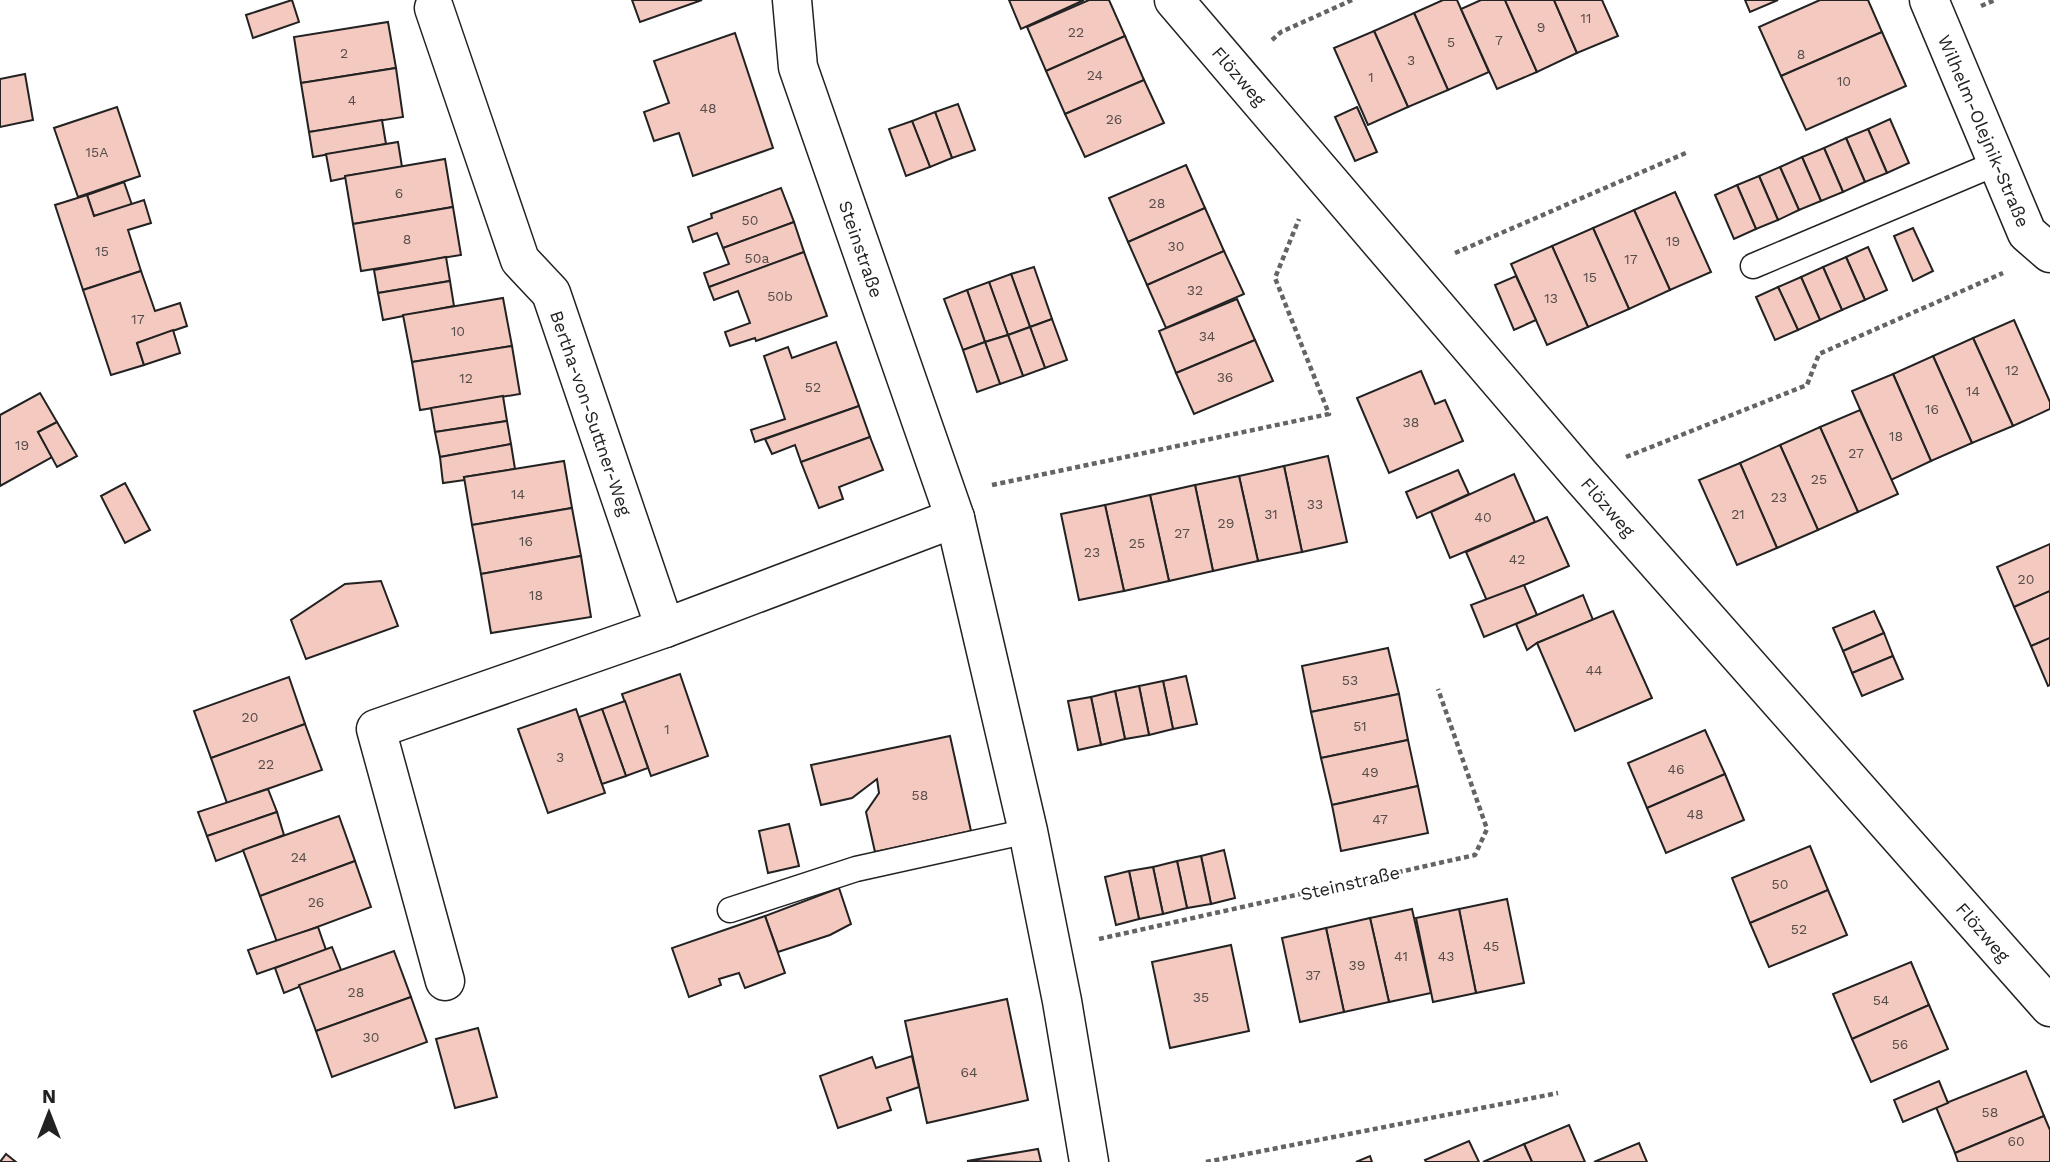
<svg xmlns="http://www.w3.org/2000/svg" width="2050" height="1162" viewBox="0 0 2050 1162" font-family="'Work Sans',sans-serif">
<rect width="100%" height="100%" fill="#fff"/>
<g fill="#f3c9c0" stroke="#222" stroke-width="2">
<polygon points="292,0 299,22 253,38 246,15"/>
<polygon points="632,0 702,0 640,22"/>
<polygon points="1009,0 1084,0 1021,29"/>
<polygon points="1089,0 1109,0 1125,36 1046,71 1027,27"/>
<polygon points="1443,0 1457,0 1489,72 1448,90 1414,13"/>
<polygon points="1481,0 1505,0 1537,72 1497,89 1461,9"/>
<polygon points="1505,0 1554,0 1577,53 1537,72"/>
<polygon points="1554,0 1602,0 1618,36 1577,53"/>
<polygon points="1745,0 1778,0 1750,12"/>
<polygon points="1820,0 1868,0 1882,32 1781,76 1759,27"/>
<polygon points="1414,13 1448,90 1408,107 1374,31"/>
<polygon points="388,22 396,68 301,83 294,37"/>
<polygon points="1374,31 1408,107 1368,125 1334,48"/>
<polygon points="1882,32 1906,86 1806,130 1781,76"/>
<polygon points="735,33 773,148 693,176 679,133 654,141 644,112 669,103 654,61"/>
<polygon points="1125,36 1144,80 1065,114 1046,71"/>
<polygon points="396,68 403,117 309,132 301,83"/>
<polygon points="25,74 33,120 0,127 0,79"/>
<polygon points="1144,80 1164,123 1085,157 1065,114"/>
<polygon points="958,104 975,150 952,158 935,112"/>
<polygon points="117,107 140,176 78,197 54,128"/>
<polygon points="1357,107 1377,152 1355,161 1335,117"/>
<polygon points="935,112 952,158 930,167 912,121"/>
<polygon points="1890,119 1909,163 1887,173 1868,129"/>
<polygon points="382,120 386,144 313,157 309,132"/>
<polygon points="912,121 930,167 906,176 889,129"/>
<polygon points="1868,129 1887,173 1865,182 1846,138"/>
<polygon points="1846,138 1865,182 1843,192 1824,148"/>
<polygon points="398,142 402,167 345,176 345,178 331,181 326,154"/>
<polygon points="1824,148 1843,192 1821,201 1802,157"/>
<polygon points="1802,157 1821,201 1799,210 1780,167"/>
<polygon points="445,159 453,207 353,224 345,176"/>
<polygon points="1186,165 1205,208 1128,242 1109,198"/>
<polygon points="1780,167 1799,210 1778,220 1759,176"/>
<polygon points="1759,176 1778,220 1756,229 1737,185"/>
<polygon points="124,182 132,205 94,216 87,195"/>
<polygon points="1737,185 1756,229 1734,239 1715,195"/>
<polygon points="781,188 794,222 723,248 717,233 693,242 688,227 712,218 711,214"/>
<polygon points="1675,192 1711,272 1670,290 1634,210"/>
<polygon points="87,195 94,216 144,200 151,223 128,230 141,271 83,290 55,205"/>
<polygon points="453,207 461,255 361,271 353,224"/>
<polygon points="1205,208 1224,251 1147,285 1128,242"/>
<polygon points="1634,210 1670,290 1629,309 1593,228"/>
<polygon points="794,222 804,252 709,287 704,273 729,264 723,248"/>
<polygon points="1593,228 1629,309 1588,327 1552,246"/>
<polygon points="1913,228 1933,271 1913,281 1894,236"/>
<polygon points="1552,246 1588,327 1547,345 1511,264"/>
<polygon points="1868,247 1887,290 1865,300 1846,257"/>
<polygon points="1224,251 1244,294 1166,328 1147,285"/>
<polygon points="804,252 827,316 756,341 755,338 730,346 725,332 750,323 738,291 714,300 709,287"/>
<polygon points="446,257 450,281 378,293 374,270"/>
<polygon points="1846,257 1865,300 1842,310 1823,267"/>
<polygon points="1034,267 1052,319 1030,327 1011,274"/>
<polygon points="1823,267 1842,310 1820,320 1801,277"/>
<polygon points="141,271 155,311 180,303 187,326 137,343 144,365 111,375 83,290"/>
<polygon points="1011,274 1030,327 1008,335 989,282"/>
<polygon points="1516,276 1536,320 1514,330 1495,285"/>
<polygon points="1801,277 1820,320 1798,330 1778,287"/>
<polygon points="450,281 454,306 383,320 378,293"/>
<polygon points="989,282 1008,335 985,342 967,290"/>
<polygon points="1778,287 1798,330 1775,340 1756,297"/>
<polygon points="967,290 985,342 963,350 944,299"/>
<polygon points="503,298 512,346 412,362 403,315"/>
<polygon points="1237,299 1255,340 1176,373 1159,331"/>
<polygon points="1052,319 1067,360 1045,368 1030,327"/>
<polygon points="2014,320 2050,402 2050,409 2013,426 1973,338"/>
<polygon points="1030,327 1045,368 1023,376 1008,335"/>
<polygon points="173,330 180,353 144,365 137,343"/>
<polygon points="1008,335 1023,376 1000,384 985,342"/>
<polygon points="1973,338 2013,426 1972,443 1933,356"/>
<polygon points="1255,340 1273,381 1194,414 1176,373"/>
<polygon points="836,342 859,406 755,442 751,430 785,419 764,356 788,347 792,358"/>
<polygon points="985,342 1000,384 977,392 963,350"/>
<polygon points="512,346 520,394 420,410 412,362"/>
<polygon points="1933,356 1972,443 1931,461 1893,374"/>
<polygon points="1421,371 1435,404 1445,400 1463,441 1389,473 1357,398"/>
<polygon points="1893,374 1931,461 1891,480 1852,391"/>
<polygon points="40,393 57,422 38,432 52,457 0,486 0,415"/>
<polygon points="503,396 507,421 435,432 431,408"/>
<polygon points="859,406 870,437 801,462 795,445 772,454 765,439"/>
<polygon points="1860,410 1898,494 1858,512 1820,427"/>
<polygon points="507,421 511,444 440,457 435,432"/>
<polygon points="57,422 77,456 57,467 38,432"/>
<polygon points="1820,427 1858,512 1818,530 1780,445"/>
<polygon points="870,437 883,470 839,487 843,499 819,508 801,462"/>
<polygon points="511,444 515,469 464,477 465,480 443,483 440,457"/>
<polygon points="1780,445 1818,530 1777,548 1740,463"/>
<polygon points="1328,456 1347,542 1302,552 1284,466"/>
<polygon points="564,461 572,508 472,525 464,477"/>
<polygon points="1740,463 1777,548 1737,565 1699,480"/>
<polygon points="1284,466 1302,552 1258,561 1239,476"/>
<polygon points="1458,470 1469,494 1417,518 1406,492"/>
<polygon points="1514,474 1535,522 1450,558 1431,512"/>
<polygon points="1239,476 1258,561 1213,571 1195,485"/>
<polygon points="125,483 150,530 125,543 101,496"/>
<polygon points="1195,485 1213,571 1169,581 1150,495"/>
<polygon points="1150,495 1169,581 1124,591 1105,505"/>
<polygon points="1105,505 1124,591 1079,600 1061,514"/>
<polygon points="572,508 581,556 481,574 472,525"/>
<polygon points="1547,517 1569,566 1487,601 1466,552"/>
<polygon points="2050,544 2050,591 2014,607 1997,567"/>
<polygon points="581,556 591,617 491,633 481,574"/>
<polygon points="381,581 398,626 306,659 291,620 345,584"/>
<polygon points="1524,585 1537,615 1484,637 1471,605"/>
<polygon points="2050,591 2050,638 2031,646 2014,607"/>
<polygon points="1583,595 1593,620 1537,643 1527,650 1516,624"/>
<polygon points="1613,611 1652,698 1575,731 1537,643"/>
<polygon points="1874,611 1884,633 1843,651 1833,628"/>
<polygon points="1884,633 1893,656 1852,673 1843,651"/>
<polygon points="2050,638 2050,685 2048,686 2031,646"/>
<polygon points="1388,648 1399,694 1311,712 1302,666"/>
<polygon points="1893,656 1903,679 1862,696 1852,673"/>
<polygon points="680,674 708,756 651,776 622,694"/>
<polygon points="1186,676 1197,724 1173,729 1163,681"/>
<polygon points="289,677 305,724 211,758 194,711"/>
<polygon points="1163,681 1173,729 1149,735 1139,686"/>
<polygon points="1139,686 1149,735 1125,739 1115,691"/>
<polygon points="1115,691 1125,739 1101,745 1091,697"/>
<polygon points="1399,694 1408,740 1321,758 1311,712"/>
<polygon points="1091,697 1101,745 1078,750 1068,701"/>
<polygon points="625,701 648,768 626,776 602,709"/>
<polygon points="576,709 605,793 548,813 518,729"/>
<polygon points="602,709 626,776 602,784 579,717"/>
<polygon points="305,724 322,770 227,803 211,758"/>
<polygon points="1705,730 1725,774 1647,808 1628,763"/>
<polygon points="950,736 971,831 875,852 866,812 879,793 877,779 852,798 821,805 811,765"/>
<polygon points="1408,740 1418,786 1332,805 1321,758"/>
<polygon points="1725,774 1744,820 1666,853 1647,808"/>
<polygon points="1418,786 1428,833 1341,851 1332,805"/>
<polygon points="268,789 277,812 207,836 198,812"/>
<polygon points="277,812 284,835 216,861 207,836"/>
<polygon points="339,816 355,861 260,896 243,850"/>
<polygon points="789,824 799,866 768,873 759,831"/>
<polygon points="1810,846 1828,890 1750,923 1732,878"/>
<polygon points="1224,850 1235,898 1211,904 1201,856"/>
<polygon points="1201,856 1211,904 1187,908 1177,861"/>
<polygon points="355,861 371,907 277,942 260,896"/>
<polygon points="1177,861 1187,908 1163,914 1153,867"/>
<polygon points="1153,867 1163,914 1139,919 1129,871"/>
<polygon points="1129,871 1139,919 1116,925 1105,877"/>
<polygon points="839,888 851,924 830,935 778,952 765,916"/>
<polygon points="1828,890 1847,935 1769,967 1750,923"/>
<polygon points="1507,899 1524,983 1476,993 1459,909"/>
<polygon points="1412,909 1431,993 1389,1002 1370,918"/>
<polygon points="1459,909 1476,993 1433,1002 1416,918"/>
<polygon points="765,916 785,973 745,988 739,973 719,979 721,985 689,997 672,948"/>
<polygon points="1370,918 1389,1002 1344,1012 1326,928"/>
<polygon points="318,927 326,950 257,974 248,950"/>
<polygon points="1326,928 1344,1012 1300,1022 1282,938"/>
<polygon points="1231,945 1249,1031 1170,1048 1152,962"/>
<polygon points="332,947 341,970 284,993 275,968"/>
<polygon points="394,951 411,997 316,1031 299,985"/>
<polygon points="1911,962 1929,1005 1852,1039 1833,994"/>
<polygon points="411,997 427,1042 332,1077 316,1031"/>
<polygon points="1007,999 1028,1100 927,1123 905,1021"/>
<polygon points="1929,1005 1948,1049 1871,1082 1852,1039"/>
<polygon points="478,1028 497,1097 455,1108 436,1039"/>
<polygon points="912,1056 919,1087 887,1098 891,1110 838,1128 820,1076 872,1057 876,1068"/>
<polygon points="2026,1071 2044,1116 1955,1153 1936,1107"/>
<polygon points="1939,1081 1948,1103 1903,1122 1894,1100"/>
<polygon points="2044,1116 2050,1130 2050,1162 1958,1162 1955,1153"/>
<polygon points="1569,1125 1585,1162 1532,1162 1524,1144"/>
<polygon points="1469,1141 1479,1162 1426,1162 1425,1160"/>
<polygon points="1639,1143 1647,1162 1594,1162"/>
<polygon points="1524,1144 1532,1162 1483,1162"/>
<polygon points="1038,1149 1041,1162 967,1161"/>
<polygon points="6,1154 16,1162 0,1162"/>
<polygon points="1370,1156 1372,1162 1356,1162"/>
</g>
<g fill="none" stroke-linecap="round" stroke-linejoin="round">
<defs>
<g id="service">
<polyline points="1753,266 1997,163"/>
<polyline points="730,910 856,869 1028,831"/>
</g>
<g id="minor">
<polyline points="792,0 798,67 955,518 1028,831 1062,1001 1089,1162"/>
<polyline points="1174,0 1580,475 2050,1007"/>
<polyline points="1929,0 2027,233 2050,253"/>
<polyline points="434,8 520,260 551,293 665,628"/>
<polyline points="445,981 376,729 665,628 955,518"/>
</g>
</defs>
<use href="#service" stroke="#222" stroke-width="27"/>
<use href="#minor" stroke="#222" stroke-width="41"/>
<g stroke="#646464" stroke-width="4.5" stroke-dasharray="5 3.5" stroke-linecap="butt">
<polyline points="1981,6 1995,0"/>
<polyline points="1272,40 1281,32 1352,0"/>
<polyline points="1455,253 1688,152"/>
<polyline points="1626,457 1807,385 1819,354 2003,273"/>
<polyline points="992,485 1329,414 1275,278 1299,219"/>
<polyline points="1099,939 1475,855 1487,829 1438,689"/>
<polyline points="1206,1162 1558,1093"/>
</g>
<use href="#service" stroke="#fff" stroke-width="24"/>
<use href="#minor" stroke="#fff" stroke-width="38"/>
</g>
<g text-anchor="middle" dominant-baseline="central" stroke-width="5" stroke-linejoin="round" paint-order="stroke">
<g font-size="14" fill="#564c4a">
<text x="1586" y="18">11</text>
<text x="1541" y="27">9</text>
<text x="1076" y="32">22</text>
<text x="1499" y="40">7</text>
<text x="1451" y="42">5</text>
<text x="344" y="53">2</text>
<text x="1801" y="54">8</text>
<text x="1411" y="60">3</text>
<text x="1095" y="75">24</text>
<text x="1371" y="77">1</text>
<text x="1844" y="81">10</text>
<text x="352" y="100">4</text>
<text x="708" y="108">48</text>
<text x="1114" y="119">26</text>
<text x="97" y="152">15A</text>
<text x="399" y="193">6</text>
<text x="1157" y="203">28</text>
<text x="750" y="220">50</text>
<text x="407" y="239">8</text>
<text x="1673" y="241">19</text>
<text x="1176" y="246">30</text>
<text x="102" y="251">15</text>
<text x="757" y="258">50a</text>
<text x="1631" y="259">17</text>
<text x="1590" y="277">15</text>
<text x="1195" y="290">32</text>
<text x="780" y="296">50b</text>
<text x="1551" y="298">13</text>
<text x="138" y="319">17</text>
<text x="458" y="331">10</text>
<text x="1207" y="336">34</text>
<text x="2012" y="370">12</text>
<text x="1225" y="377">36</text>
<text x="466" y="378">12</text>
<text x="813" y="387">52</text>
<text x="1973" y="391">14</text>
<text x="1932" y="409">16</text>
<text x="1411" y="422">38</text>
<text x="1896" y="436">18</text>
<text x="22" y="445">19</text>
<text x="1856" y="453">27</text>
<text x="1819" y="479">25</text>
<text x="518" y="494">14</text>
<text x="1779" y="497">23</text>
<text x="1315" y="504">33</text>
<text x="1271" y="514">31</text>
<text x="1738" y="514">21</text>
<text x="1483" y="517">40</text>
<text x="1226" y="523">29</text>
<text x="1182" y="533">27</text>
<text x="526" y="541">16</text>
<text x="1137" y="543">25</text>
<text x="1092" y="552">23</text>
<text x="1517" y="559">42</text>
<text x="2026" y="579">20</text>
<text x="536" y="595">18</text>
<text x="1594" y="670">44</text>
<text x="1350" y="680">53</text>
<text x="250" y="717">20</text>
<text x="1360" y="726">51</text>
<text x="667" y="729">1</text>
<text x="560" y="757">3</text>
<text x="266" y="764">22</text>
<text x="1676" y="769">46</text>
<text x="1370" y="772">49</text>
<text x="920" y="795">58</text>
<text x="1695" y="814">48</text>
<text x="1380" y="819">47</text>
<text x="299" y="857">24</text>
<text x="1780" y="884">50</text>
<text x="316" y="902">26</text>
<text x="1799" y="929">52</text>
<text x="1491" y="946">45</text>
<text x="1401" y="956">41</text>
<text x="1446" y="956">43</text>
<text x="1357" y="965">39</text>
<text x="1313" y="975">37</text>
<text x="356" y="992">28</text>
<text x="1201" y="997">35</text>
<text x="1881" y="1000">54</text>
<text x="371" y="1037">30</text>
<text x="1900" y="1044">56</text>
<text x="969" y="1072">64</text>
<text x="1990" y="1112">58</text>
<text x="2016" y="1141">60</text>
</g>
<g font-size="18" fill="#222" stroke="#fff">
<text transform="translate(1239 76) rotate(49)">Flözweg</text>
<text transform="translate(1984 131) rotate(67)">Wilhelm-Olejnik-Straße</text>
<text transform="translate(861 249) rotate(71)">Steinstraße</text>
<text transform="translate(591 413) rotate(71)">Bertha-von-Suttner-Weg</text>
<text transform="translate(1608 507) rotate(49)">Flözweg</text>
<text transform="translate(1350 883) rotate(-13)">Steinstraße</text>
<text transform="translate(1983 932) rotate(49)">Flözweg</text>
</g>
</g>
<g transform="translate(49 1113)" stroke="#ffffff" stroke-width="5" paint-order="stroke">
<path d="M0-5L12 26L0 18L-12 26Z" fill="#222222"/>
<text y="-10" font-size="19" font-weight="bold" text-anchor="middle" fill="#222222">N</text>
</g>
</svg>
